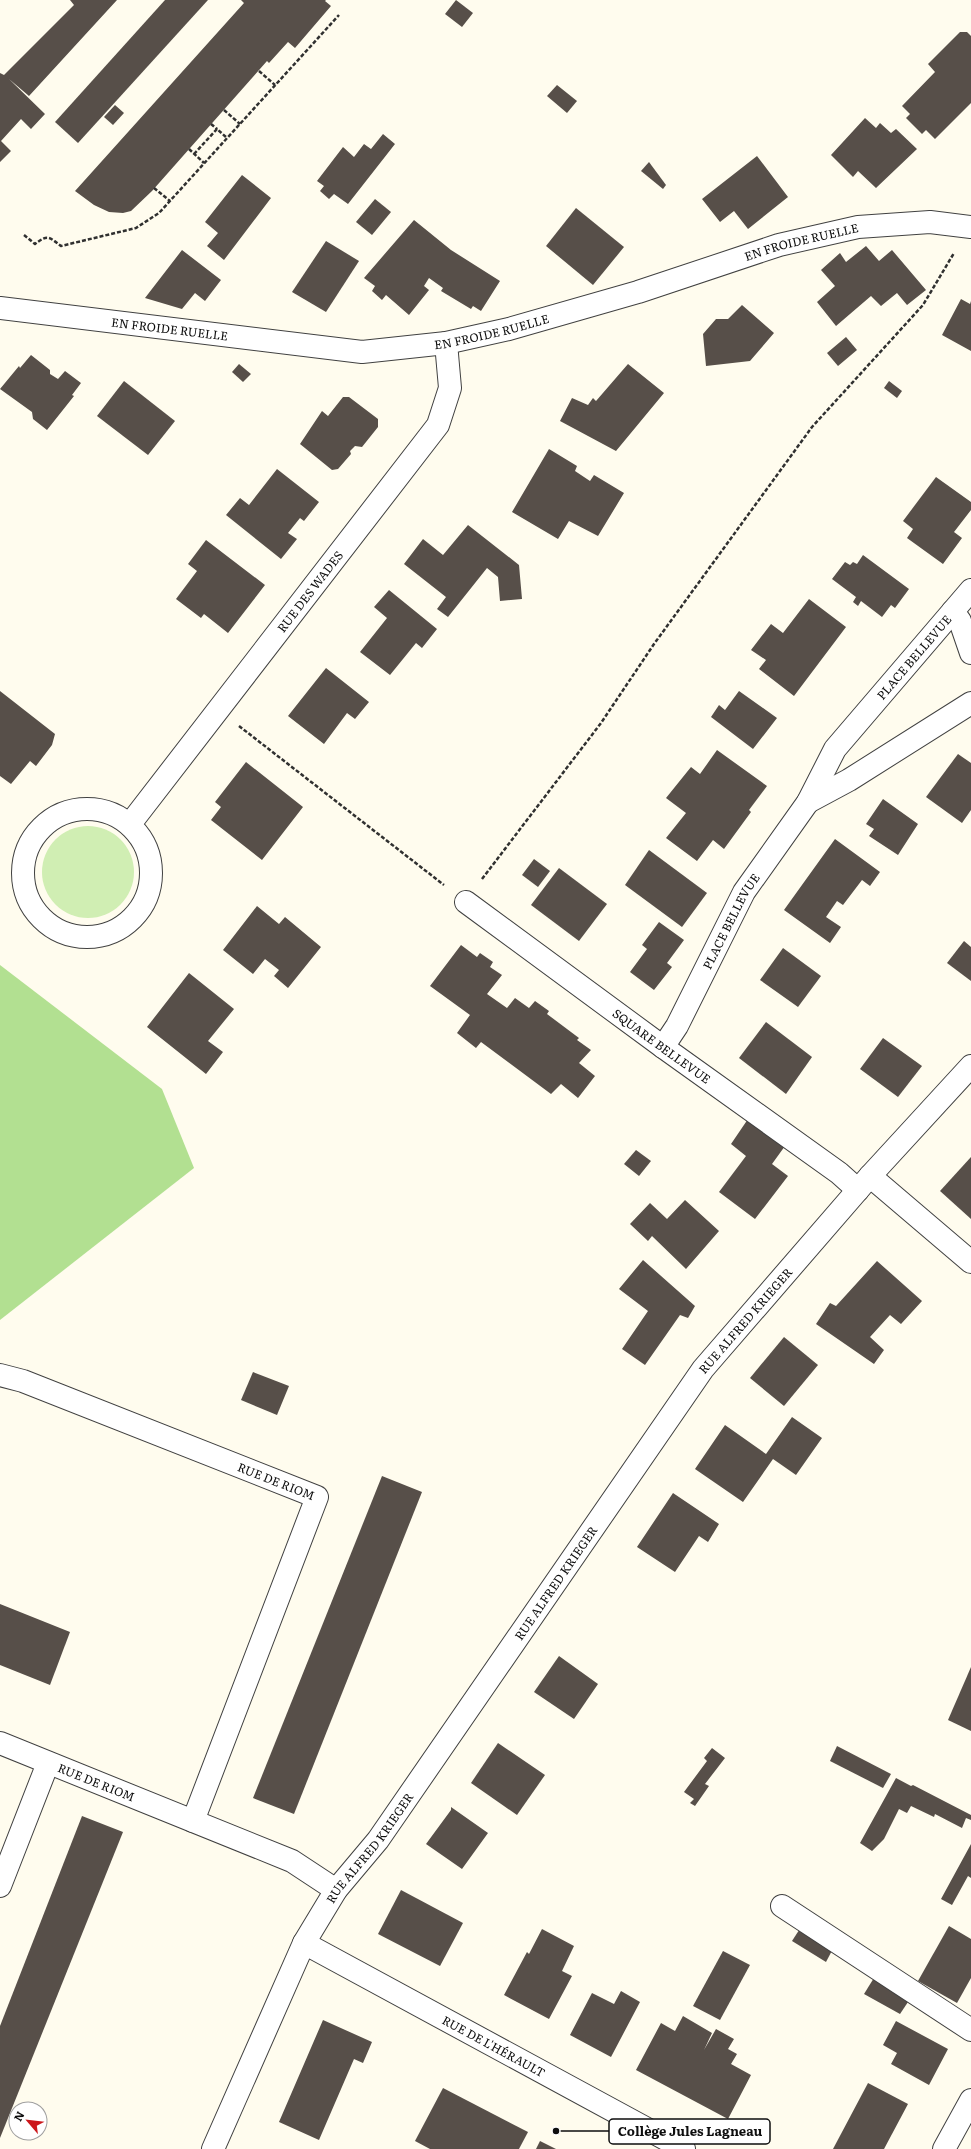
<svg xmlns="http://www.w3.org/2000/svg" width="971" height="2149" viewBox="0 0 971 2149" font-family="Literata,serif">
<rect width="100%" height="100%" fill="#fffcee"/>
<circle fill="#d0eeb3" cx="88" cy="872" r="46"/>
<polygon fill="#b2e091" points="0,965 162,1089 194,1168 0,1320"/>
<g fill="#574f49">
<polygon points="70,0 117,0 29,96 9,79 45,114 31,129 21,119 1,141 11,151 0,162 0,73 4,75 74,5"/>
<polygon points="165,0 208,0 78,143 55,122"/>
<polygon points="241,0 326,0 325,1 331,6 295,48 288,42 269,63 267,61 152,191 131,211 123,213 109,212 94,205 75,191 244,3"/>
<polygon points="456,0 473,13 462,27 445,14"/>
<polygon points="960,32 967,32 971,36 971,103 935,139 926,130 922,134 906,118 910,114 902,106 935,72 928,64"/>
<polygon points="557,85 577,101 567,113 547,96"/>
<polygon points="115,105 124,113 113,125 104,117"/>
<polygon points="865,118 876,128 880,123 891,133 896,129 917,149 876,188 858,171 853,177 831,155"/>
<polygon points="383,134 395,144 348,204 334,194 329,199 320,191 324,186 317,181 343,147 354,157 364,144 371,149"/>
<polygon points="757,156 788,197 748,229 734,211 720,222 702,199"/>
<polygon points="649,162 666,185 663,189 641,171"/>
<polygon points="242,175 271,198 224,260 207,246 218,233 205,222"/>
<polygon points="375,199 391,212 372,235 356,222"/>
<polygon points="576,208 624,247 593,285 546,246"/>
<polygon points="414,220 451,250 500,281 481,311 473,306 471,309 441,291 443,288 429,278 424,286 429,290 409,315 386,295 382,300 372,291 375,286 364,278"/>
<polygon points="326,241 359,261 326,312 292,292"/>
<polygon points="866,246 879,261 892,250 926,290 907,305 897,293 881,306 871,296 836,326 817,302 835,286 821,270 840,253 846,262"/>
<polygon points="182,250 221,280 205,301 195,293 182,309 145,298"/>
<polygon points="961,299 970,304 971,301 971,351 942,335"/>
<polygon points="742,305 774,333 750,361 706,366 703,334 716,319 728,319"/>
<polygon points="846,337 857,350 838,366 827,353"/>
<polygon points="31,355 50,370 50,374 58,379 65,371 81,383 72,395 74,396 47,430 33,419 32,412 0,389 19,366 20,368"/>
<polygon points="239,364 251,374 243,382 232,372"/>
<polygon points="628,364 664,393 616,451 560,421 572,398 588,405 593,398 596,401"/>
<polygon points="124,381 175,421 148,455 97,416"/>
<polygon points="889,381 902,391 897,398 884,388"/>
<polygon points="343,397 349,397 378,419 378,427 362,447 355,446 350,451 351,454 338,469 332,470 300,444 322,411 328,416"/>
<polygon points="549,449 577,466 575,471 590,481 594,475 624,493 598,536 569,521 558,539 512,512"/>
<polygon points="277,469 319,502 304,521 300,518 288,533 297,539 281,559 226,515 240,498 249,505"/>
<polygon points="936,477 971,502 971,510 954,532 962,538 943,564 907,538 913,529 903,521"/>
<polygon points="468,525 519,565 522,599 500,601 498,577 487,568 448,617 437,609 446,597 404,564 423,539 443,555"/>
<polygon points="206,540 265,585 228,633 204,614 201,618 176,599 197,571 188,564"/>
<polygon points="863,555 909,589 895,608 891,605 882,617 861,601 858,606 853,602 856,597 832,579 845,562 850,565 853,562 857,564"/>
<polygon points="389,590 437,629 422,648 416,643 390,675 360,652 387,618 374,607"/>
<polygon points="809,599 846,627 794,696 759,669 766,660 751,650 771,624 783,633"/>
<polygon points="326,668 369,702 355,719 347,713 324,744 288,716"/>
<polygon points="0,691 55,734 52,745 36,766 30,761 11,784 0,776"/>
<polygon points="739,691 777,718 753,749 711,717 719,705 725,710"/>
<polygon points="717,750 767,786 749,810 751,812 724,849 713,840 697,861 666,838 686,813 666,798 691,767 700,774"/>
<polygon points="958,754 971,763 971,810 962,823 926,797"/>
<polygon points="246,762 303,807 262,860 211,820 221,807 215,802"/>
<polygon points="883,799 918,824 898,855 869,836 874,829 866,824"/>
<polygon points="835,839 880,872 870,886 862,880 843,905 837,901 826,917 841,927 830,943 784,910"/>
<polygon points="649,850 707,893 682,927 625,885"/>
<polygon points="534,859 550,871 538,887 522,875"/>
<polygon points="559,868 607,904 579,941 531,905"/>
<polygon points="257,906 279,924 285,917 321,947 288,988 274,976 279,970 265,959 253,974 223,950"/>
<polygon points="659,922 684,940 667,963 672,967 654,990 630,972 647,949 642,945"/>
<polygon points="964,941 971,947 971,981 947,963"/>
<polygon points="461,945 477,957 480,953 493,962 490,967 502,975 487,994 507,1008 515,998 529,1008 535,1001 549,1011 547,1014 579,1038 577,1040 591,1050 579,1063 595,1076 578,1098 561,1084 551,1094 481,1042 476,1048 457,1033 470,1015 430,986"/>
<polygon points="783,948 821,976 798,1007 760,980"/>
<polygon points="189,973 234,1009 208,1041 223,1052 206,1074 147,1027"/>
<polygon points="766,1022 812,1057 786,1094 739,1058"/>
<polygon points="883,1038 922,1066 898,1097 860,1069"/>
<polygon points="748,1119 785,1146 772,1164 788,1176 755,1219 719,1192 746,1156 731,1144"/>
<polygon points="636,1150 651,1161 639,1176 624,1164"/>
<polygon points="971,1157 971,1219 940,1191"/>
<polygon points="685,1200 719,1231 686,1269 652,1236 648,1241 630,1224 650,1203 667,1219"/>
<polygon points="643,1260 695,1306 688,1318 680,1315 645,1365 622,1349 648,1311 619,1289"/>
<polygon points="877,1261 922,1301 901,1324 890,1315 870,1337 884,1350 874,1364 816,1324 830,1303 836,1306"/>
<polygon points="784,1337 818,1365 784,1406 750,1378"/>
<polygon points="253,1372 289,1386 277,1415 241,1400"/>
<polygon points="792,1417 822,1438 796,1475 773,1459 743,1502 695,1469 725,1425 766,1454"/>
<polygon points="382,1476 422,1492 294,1814 253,1798"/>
<polygon points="673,1493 719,1524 708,1542 699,1536 675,1572 637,1547"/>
<polygon points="0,1604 70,1632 50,1685 0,1665"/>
<polygon points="559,1656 598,1684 574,1719 534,1692"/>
<polygon points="971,1667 971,1731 948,1720"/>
<polygon points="498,1743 545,1775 517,1815 471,1783"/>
<polygon points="837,1746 891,1774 883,1788 830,1761"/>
<polygon points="712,1748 725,1758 705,1784 709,1786 695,1806 690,1803 694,1799 684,1792 707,1761 704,1758"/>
<polygon points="896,1778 911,1786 913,1785 971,1815 971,1820 966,1818 962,1828 935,1814 934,1817 911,1806 907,1813 899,1809 884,1839 872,1851 860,1843"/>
<polygon points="451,1807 488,1833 462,1869 426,1844 451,1810"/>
<polygon points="82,1816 123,1832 0,2138 0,2026"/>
<polygon points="971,1844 971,1878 968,1876 952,1905 941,1899"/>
<polygon points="401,1890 463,1923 440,1966 378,1934"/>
<polygon points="803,1924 835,1945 826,1962 792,1941"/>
<polygon points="949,1926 971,1939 971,1978 957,2003 918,1981"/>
<polygon points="542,1929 574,1946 562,1971 572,1976 549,2019 504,1995 527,1952 529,1954"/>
<polygon points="723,1951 750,1965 720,2020 693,2006"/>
<polygon points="877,1973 912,1996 900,2014 864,1994"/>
<polygon points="621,1991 640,2002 611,2057 570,2035 592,1993 614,2004"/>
<polygon points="683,2016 712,2033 704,2050 716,2029 734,2039 728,2049 737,2054 731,2064 751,2075 728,2119 636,2070 661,2023 675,2031"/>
<polygon points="323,2020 372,2042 363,2063 354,2059 319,2140 279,2122"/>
<polygon points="896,2021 948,2049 929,2085 891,2064 897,2053 883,2045"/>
<polygon points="868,2083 908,2104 884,2149 833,2149"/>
<polygon points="443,2088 528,2132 519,2149 430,2149 415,2141"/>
<polygon points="540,2141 556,2149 536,2149"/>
</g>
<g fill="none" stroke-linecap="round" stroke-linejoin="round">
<defs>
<g id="minor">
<path id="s1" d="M 0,308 L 362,352 L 446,343 L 509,329 L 638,292 L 779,245 L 858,227 L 930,222 L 971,227"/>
<polyline points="953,611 960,621 971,653"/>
<polyline points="808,802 849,780 971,703"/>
<circle cx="87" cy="873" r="64"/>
<path id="s2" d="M 130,824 L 438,425 L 450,388 L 446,343"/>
<path id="s3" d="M 466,902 L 663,1047 L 839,1173 L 858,1190"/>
<path id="s4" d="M 663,1047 L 677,1026 L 744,892 L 808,802 L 835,749 L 971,590"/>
<polyline points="870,1176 971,1262"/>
<path id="s5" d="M 0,1375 L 23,1381 L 317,1497 L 193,1821"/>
<path id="s6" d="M 0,1743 L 292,1861 L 336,1890"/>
<polyline points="0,1886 48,1763"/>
<polyline points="782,1906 971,2030"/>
<path id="s7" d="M 304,1943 L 684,2149"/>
<path id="s8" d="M 213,2149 L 304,1943 L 336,1890 L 378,1840 L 703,1369 L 870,1176 L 971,1066"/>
<polyline points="944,2149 971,2100"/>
</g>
</defs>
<use href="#minor" stroke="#414141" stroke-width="24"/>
<g stroke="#303030" stroke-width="2.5" stroke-dasharray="4 2" stroke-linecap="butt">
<polyline points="259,71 275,85"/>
<polyline points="224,110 240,124"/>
<polyline points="211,124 217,129"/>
<polyline points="189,149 204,163"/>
<polyline points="194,154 217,129 227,138"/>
<polyline points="154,188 170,201"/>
<path d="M 24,235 L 35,244 C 48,234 49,237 61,246 L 136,228 L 159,213 L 339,15"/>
<polyline points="239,726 444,885"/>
<polyline points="482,879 601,723 654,644 812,427 923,305 954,253"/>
</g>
<use href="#minor" stroke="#fff" stroke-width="22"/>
</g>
<g text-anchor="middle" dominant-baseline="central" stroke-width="4" stroke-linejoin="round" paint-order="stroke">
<g font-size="12" fill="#0e0e0e" stroke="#fff">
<text stroke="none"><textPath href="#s1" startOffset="819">EN FROIDE RUELLE</textPath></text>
<text stroke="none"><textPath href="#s1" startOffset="171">EN FROIDE RUELLE</textPath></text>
<text stroke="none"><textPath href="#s1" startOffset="496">EN FROIDE RUELLE</textPath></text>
<text stroke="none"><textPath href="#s2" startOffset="294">RUE DES WADES</textPath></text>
<text stroke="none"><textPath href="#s4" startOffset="466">PLACE BELLEVUE</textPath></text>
<text stroke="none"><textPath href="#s4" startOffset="143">PLACE BELLEVUE</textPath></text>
<text stroke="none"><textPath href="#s3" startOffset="243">SQUARE BELLEVUE</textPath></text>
<text stroke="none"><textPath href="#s8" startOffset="989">RUE ALFRED KRIEGER</textPath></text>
<text stroke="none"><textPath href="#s5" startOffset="296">RUE DE RIOM</textPath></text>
<text stroke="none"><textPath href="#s8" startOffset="665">RUE ALFRED KRIEGER</textPath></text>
<text stroke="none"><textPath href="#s6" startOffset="104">RUE DE RIOM</textPath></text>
<text stroke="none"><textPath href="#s8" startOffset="341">RUE ALFRED KRIEGER</textPath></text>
<text stroke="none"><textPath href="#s7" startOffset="216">RUE DE L'HÉRAULT</textPath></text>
</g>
</g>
<path fill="none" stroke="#0e0e0e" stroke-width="1.5" d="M556 2131L609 2131"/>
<circle fill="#0e0e0e" stroke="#fff" stroke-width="1.5" cx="556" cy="2131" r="4"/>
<rect fill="#fff" stroke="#0e0e0e" stroke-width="1.5" x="609" y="2119" width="161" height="25" rx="4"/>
<g font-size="13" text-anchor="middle" font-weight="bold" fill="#0e0e0e">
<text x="690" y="2136">Collège Jules Lagneau</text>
</g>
<g transform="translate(28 2121) rotate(298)"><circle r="19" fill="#ffffff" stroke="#9f9f9f"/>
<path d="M0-3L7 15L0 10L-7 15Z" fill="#cc171b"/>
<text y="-6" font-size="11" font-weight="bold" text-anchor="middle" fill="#0e0e0e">N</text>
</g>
</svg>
